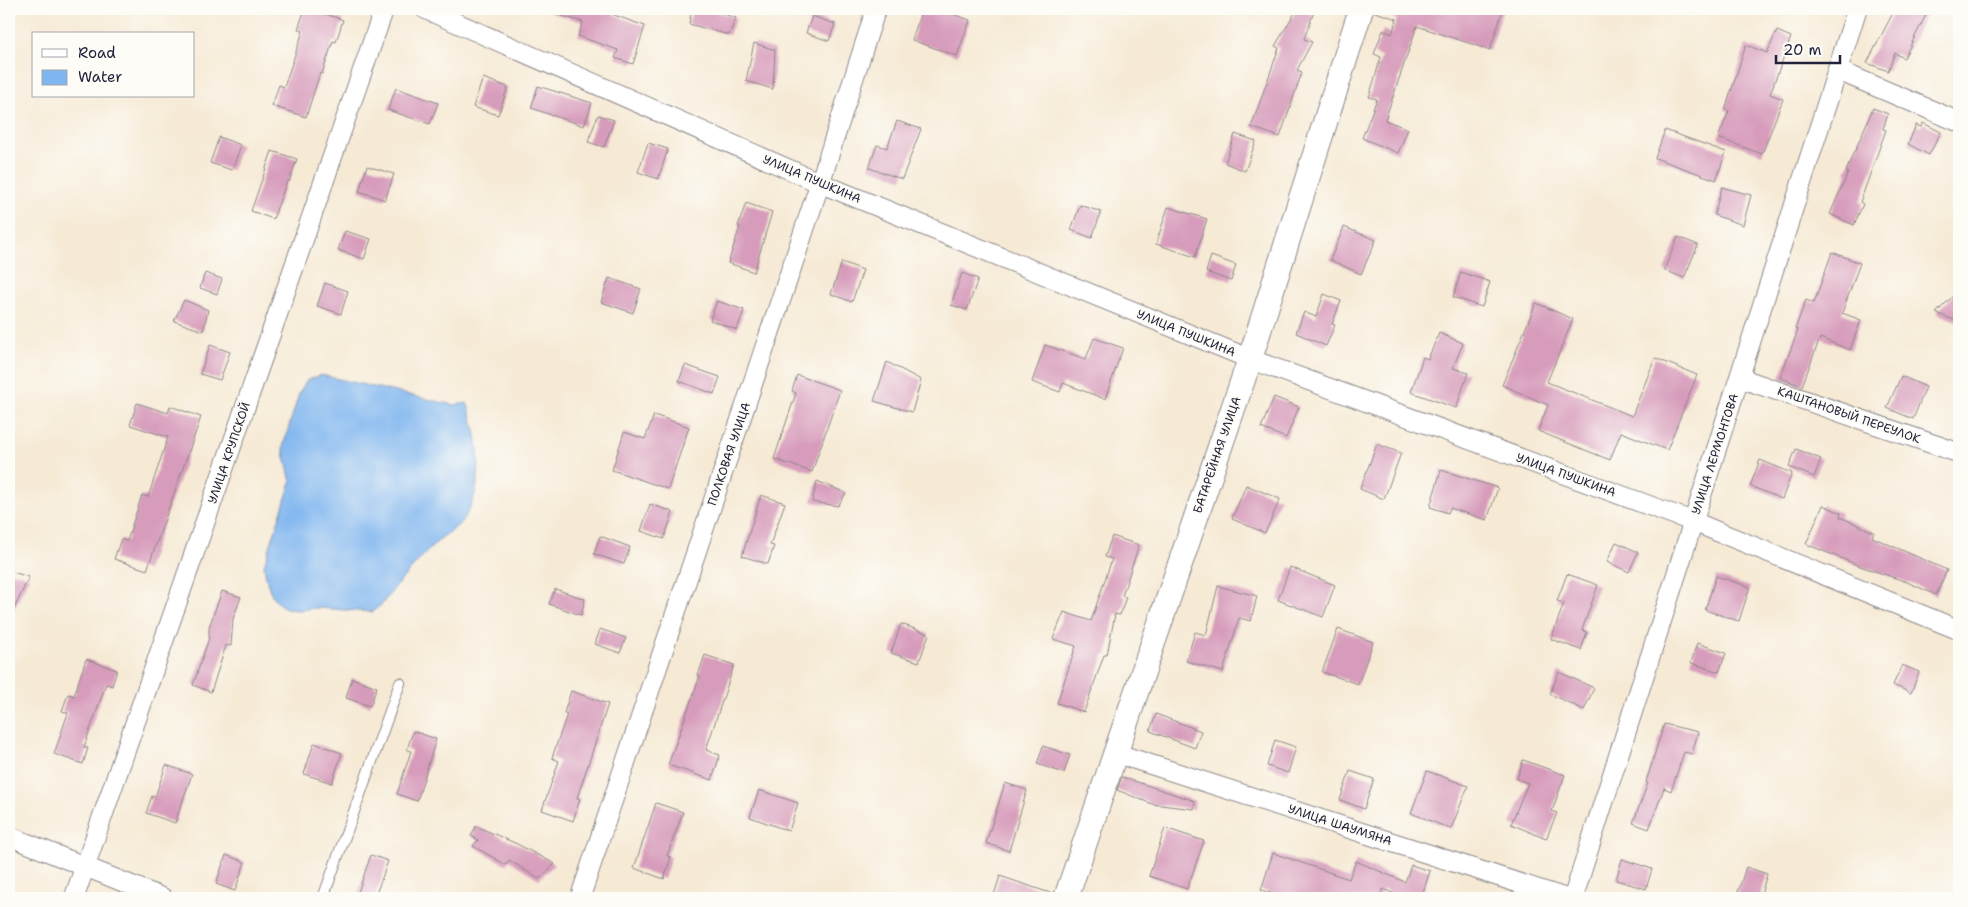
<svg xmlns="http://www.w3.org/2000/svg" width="1968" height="907" viewBox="0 0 1968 907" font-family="'Shantell Sans',sans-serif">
<rect width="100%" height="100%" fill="#fdfcf7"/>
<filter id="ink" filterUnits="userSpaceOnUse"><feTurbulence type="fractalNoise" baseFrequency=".02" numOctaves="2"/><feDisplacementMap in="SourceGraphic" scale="10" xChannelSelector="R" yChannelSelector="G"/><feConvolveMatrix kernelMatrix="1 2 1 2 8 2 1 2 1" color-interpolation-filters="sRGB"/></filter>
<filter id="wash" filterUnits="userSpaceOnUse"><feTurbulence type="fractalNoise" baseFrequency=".0096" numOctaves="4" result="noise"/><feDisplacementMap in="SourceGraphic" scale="20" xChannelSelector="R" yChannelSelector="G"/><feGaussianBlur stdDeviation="1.12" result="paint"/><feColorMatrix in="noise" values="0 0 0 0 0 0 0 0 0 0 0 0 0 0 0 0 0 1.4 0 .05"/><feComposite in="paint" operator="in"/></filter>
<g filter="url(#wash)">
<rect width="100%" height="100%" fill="#f6ead5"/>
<path fill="#80b6ef" stroke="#516c95" d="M 321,375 L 453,405 L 467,403 C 481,440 486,488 462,521 C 456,529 445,534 438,541 C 418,560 399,582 382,604 L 372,612 C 354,611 336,609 317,608 C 311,608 304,610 298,610 C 272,610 267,586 264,565 L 291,482 L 283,448 L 285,439 L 299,394 L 306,381 Z"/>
<g id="blocks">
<g fill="#d79cbb">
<polygon points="305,9 311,9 343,20 336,42 333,41 322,74 320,73 306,117 272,106 279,85 284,87 303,31 298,29"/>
<polygon points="553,9 616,9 614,15 645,26 633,64 615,58 618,50 578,36 583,22 552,13"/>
<polygon points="692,9 710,9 736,18 729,35 689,24"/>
<polygon points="922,9 938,9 970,20 957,56 912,40"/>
<polygon points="1297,9 1315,9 1304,39 1312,42 1297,70 1302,72 1280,137 1251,127 1279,48 1275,46"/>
<polygon points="1375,9 1503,9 1490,50 1417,26 1385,120 1408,129 1398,153 1362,138 1377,99 1369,97 1381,57 1374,54 1383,30 1392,34 1397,19 1375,12"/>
<polygon points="1895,9 1929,9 1904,58 1895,53 1888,71 1867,63"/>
<polygon points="812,16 835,24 829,41 806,33"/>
<polygon points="1777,31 1791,37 1770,94 1783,99 1762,154 1718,138 1729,111 1725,110 1746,45 1767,53"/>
<polygon points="754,43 775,50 773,89 746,81"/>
<polygon points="483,78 508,87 498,115 473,107"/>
<polygon points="538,86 592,103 584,126 531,108"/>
<polygon points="396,88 438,103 430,124 388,110"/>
<polygon points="1873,108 1888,114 1883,129 1886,130 1860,202 1863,204 1854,225 1830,214 1848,173 1846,172 1854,151 1855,151"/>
<polygon points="598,115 614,120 604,147 588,142"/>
<polygon points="897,121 921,129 902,179 869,168 877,145 887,148"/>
<polygon points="1923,123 1941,132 1929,155 1908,144 1916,125 1921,127"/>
<polygon points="1665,130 1726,152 1716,180 1655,158"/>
<polygon points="1235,134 1256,141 1245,171 1225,163"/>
<polygon points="219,137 241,145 232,170 210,163"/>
<polygon points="648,143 668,149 658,179 638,172"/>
<polygon points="272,151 297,159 289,182 287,181 273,219 251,211"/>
<polygon points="367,166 394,174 385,200 359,191"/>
<polygon points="1722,187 1751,195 1743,225 1714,215"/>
<polygon points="746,203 772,212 754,272 728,263 740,227 738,226"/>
<polygon points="1080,205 1101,212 1092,238 1071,230"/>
<polygon points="1168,207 1207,219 1195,257 1156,244"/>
<polygon points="1344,227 1376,240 1361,274 1330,260"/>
<polygon points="345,231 371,239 364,259 338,250"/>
<polygon points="1678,237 1698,245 1684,278 1664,270"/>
<polygon points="1832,252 1860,263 1842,313 1861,320 1850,350 1820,338 1802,386 1780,378 1798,330 1795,329 1806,300 1814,303"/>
<polygon points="1211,256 1236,265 1231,281 1206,272"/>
<polygon points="842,262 863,270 852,302 831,294"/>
<polygon points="1461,272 1490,282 1482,307 1453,297"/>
<polygon points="205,273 222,279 217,294 200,288"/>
<polygon points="962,273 978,279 967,310 951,305"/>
<polygon points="609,278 641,289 633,313 601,302"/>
<polygon points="325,283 348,291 341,314 317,306"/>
<polygon points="1959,290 1959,322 1936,313"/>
<polygon points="1324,294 1341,301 1332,324 1335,325 1326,346 1296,333 1304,312 1316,317"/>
<polygon points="184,300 208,310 203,331 174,321"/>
<polygon points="717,301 744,310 737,330 710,320"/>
<polygon points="1536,303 1573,319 1547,382 1632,416 1655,358 1697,375 1667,450 1621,432 1610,460 1538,431 1548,405 1502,385"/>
<polygon points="1439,333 1463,343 1453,368 1468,373 1456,408 1411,392 1423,357 1428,359"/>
<polygon points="1094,338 1123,348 1105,399 1063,383 1060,392 1032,382 1045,345 1086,359"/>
<polygon points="210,345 230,352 220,380 200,374"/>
<polygon points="887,362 921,380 912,412 874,401"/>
<polygon points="685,365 720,377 714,394 679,381"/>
<polygon points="797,375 840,390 812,472 774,459 796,393 792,391"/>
<polygon points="1901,376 1926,387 1913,419 1887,408"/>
<polygon points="1274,397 1299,407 1286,438 1261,428"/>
<polygon points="137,403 168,413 170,406 201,417 147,570 114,559 121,539 127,541 142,495 148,497 168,437 130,425"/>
<polygon points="654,415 689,427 668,489 612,470 624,432 645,439"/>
<polygon points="1377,444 1401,453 1384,499 1360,489"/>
<polygon points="1796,449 1821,459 1814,477 1789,467"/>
<polygon points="1760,460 1792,473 1782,499 1750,486"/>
<polygon points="1441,470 1498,488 1487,520 1450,508 1448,513 1430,507"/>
<polygon points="817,481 846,493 838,506 812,502"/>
<polygon points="1246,485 1280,499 1265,533 1232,519"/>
<polygon points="761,495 785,503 770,545 774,546 768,564 742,556"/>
<polygon points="650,504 673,512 664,539 641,531"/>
<polygon points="1823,505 1841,513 1840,517 1874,532 1872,537 1947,570 1936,595 1907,582 1860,566 1806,544"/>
<polygon points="600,536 630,547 624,564 594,554"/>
<polygon points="1112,536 1139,545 1122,596 1126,597 1120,615 1115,614 1107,655 1104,655 1084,712 1057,703 1076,646 1053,639 1064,612 1091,621 1112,559 1105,557"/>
<polygon points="1616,542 1638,552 1629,572 1607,562"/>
<polygon points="1290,567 1335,585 1323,617 1278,600"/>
<polygon points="9,571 29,577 9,620"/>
<polygon points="1567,574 1598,585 1582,630 1587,632 1581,650 1551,639 1564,603 1557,601"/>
<polygon points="1716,576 1750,587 1739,621 1705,610"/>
<polygon points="1218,586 1257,596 1251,621 1239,618 1223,672 1186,661 1195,632 1206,635"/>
<polygon points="555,589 585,599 581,615 549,604"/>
<polygon points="222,591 241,597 233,619 231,646 226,645 211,692 193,685 209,638 209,627"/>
<polygon points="901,624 929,634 919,662 891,653"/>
<polygon points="600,629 626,638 620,653 595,644"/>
<polygon points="1338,629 1373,642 1358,684 1322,672"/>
<polygon points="1697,643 1726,653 1719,672 1691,663"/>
<polygon points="705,655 734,665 706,750 720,755 712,780 668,765 700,676 698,675"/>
<polygon points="86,659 117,670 112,686 106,684 84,747 88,748 83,764 54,754 68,713 62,711 68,694 74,696"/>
<polygon points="1902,665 1919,672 1911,693 1893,685"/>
<polygon points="1559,672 1594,688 1584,710 1550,694"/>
<polygon points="352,678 377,687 370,706 346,698"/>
<polygon points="571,691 608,704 577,798 580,799 573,821 542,810 559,761 552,758 567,714 564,713"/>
<polygon points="1156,714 1201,731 1195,748 1150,731"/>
<polygon points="1664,724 1698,732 1692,754 1684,752 1671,791 1664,788 1649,829 1633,823 1648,783 1646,782"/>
<polygon points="413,731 436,739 417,801 397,794 411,751 407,750"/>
<polygon points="1275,740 1296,747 1288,773 1267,766"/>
<polygon points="314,743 342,753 332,783 304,774"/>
<polygon points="1043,746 1070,755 1064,773 1037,764"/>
<polygon points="1523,760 1565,775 1552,811 1557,813 1546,839 1511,824 1528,783 1517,779"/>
<polygon points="166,765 192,774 175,823 146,813 152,796 155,797"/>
<polygon points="1350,771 1374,779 1364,809 1340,800"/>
<polygon points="1427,771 1468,786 1451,829 1411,813"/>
<polygon points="1122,777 1195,801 1194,809 1152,804 1117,790"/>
<polygon points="1005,783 1027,790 1009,851 986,843"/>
<polygon points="759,790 798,803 789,831 750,817"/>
<polygon points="656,803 683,812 667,856 671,857 664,879 634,868"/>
<polygon points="476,826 517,844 555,864 539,879 509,860 506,865 473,846 478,840 471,836"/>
<polygon points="1165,828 1204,841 1187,889 1149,876"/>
<polygon points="1273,853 1349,879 1356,861 1405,882 1411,865 1430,871 1421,898 1399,898 1400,896 1383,889 1379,898 1285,898 1261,890"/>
<polygon points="226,855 245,862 235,891 216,884"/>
<polygon points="371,855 388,861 381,881 374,898 356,898"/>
<polygon points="1622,859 1652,869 1646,889 1616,880"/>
<polygon points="1746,867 1767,874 1760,898 1736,898"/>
<polygon points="1000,876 1053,894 1053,898 993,898"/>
</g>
</g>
</g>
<g filter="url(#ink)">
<use href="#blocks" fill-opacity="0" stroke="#8c8688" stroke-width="1"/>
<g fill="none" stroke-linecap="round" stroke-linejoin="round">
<defs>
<polyline id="service" points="323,898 400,683"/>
<g id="minor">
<polyline points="425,9 820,183 1250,359 1694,522 1959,630"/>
<polyline points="1837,70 1959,122"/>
<polyline points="1740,378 1959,453"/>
<polyline points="1115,753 1565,898"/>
<polyline points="9,836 163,898"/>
<polyline points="74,898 384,9"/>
<polyline points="580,898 820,183 876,9"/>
<polyline points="1573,898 1857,9"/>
</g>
<polyline id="tertiary" points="1066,898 1250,359 1361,9"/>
</defs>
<use href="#service" stroke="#8c8688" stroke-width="12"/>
<use href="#minor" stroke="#8c8688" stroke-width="21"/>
<use href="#tertiary" stroke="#8c8688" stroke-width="26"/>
<use href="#service" stroke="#fff" stroke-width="10"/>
<use href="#minor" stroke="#fff" stroke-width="19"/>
<use href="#tertiary" stroke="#fff" stroke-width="24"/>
</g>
</g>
<g text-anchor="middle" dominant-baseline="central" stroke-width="4.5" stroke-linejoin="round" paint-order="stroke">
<g font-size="12" fill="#22223b" stroke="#fdfcf7">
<text transform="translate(812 179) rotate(23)">УЛИЦА ПУШКИНА</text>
<text transform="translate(1186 333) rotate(22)">УЛИЦА ПУШКИНА</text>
<text transform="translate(1849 415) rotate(19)">КАШТАНОВЫЙ ПЕРЕУЛОК</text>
<text transform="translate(229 453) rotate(-71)">УЛИЦА КРУПСКОЙ</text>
<text transform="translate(729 454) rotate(-71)">ПОЛКОВАЯ УЛИЦА</text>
<text transform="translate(1715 454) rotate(-72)">УЛИЦА ЛЕРМОНТОВА</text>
<text transform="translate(1217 455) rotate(-71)">БАТАРЕЙНАЯ УЛИЦА</text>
<text transform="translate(1566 475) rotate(20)">УЛИЦА ПУШКИНА</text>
<text transform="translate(1340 825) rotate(18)">УЛИЦА ШАУМЯНА</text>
</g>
</g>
<rect width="1968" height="907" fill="none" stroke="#fdfcf7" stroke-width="30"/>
<rect x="32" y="32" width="162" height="65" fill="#fdfcf7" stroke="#a5a5ac"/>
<rect x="42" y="49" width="25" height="8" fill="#ffffff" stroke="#a5a5ac"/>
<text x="78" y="58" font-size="15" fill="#22223b">Road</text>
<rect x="42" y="70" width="25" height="15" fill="#80b6ef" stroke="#a5a5ac"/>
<text x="78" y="82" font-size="15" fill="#22223b">Water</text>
<path d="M1776 55v8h64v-8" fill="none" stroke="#22223b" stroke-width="2.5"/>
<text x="1783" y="55" font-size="15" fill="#22223b" stroke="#fdfcf7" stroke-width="4" paint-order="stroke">20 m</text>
</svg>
